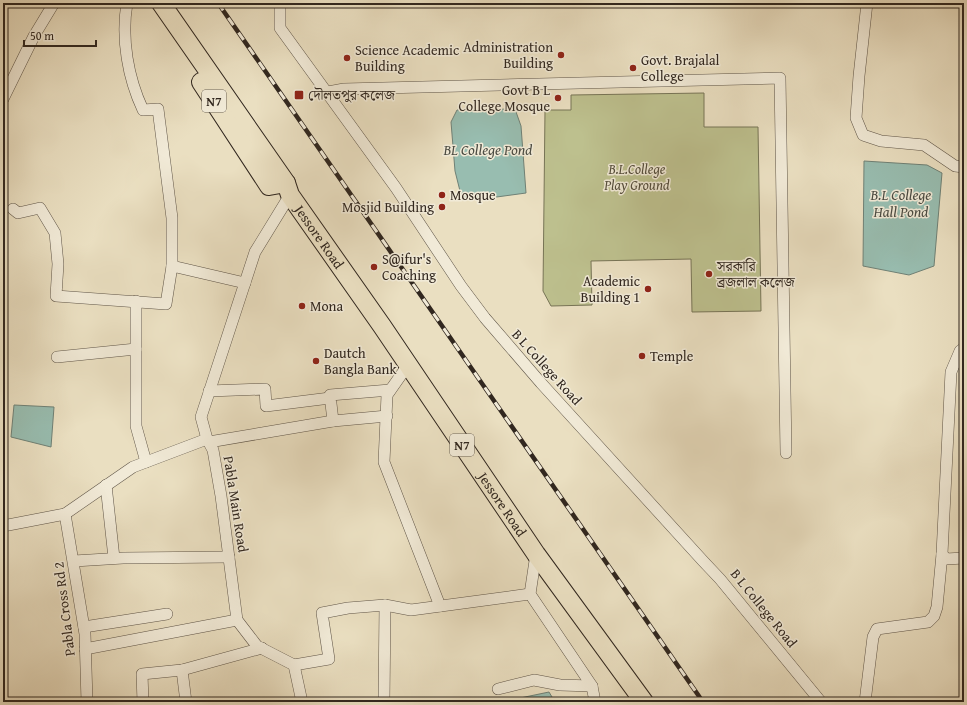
<svg xmlns="http://www.w3.org/2000/svg" width="967" height="705" viewBox="0 0 967 705" font-family="'Gentium Book Plus','Noto Serif Bengali',serif">
<rect width="100%" height="100%" fill="#eadfc1"/>
<filter id="stains"><feTurbulence type="fractalNoise" baseFrequency=".005" numOctaves="4"/><feColorMatrix values="0 0 0 0 .2 0 0 0 0 .09 0 0 0 0 .02 0 0 0 .5 -.17"/></filter>
<radialGradient id="worn" r=".72"><stop offset=".6" stop-color="#630" stop-opacity="0"/><stop offset="1" stop-color="#630" stop-opacity=".3"/></radialGradient>
<polygon fill="#bdc08e" stroke="#777456" points="704,93 704,127 758,127 761,311 692,312 691,259 591,261 592,305 551,306 543,291 545,110 571,110 571,95"/>
<g fill="#98bdb0" stroke="#6f8176">
<polygon points="515,109 521,126 526,193 482,199 462,199 455,171 451,122 457,110"/>
<polygon points="864,161 927,165 942,173 934,266 909,275 863,266"/>
<polygon points="14,405 54,407 51,447 11,437"/>
<polygon points="549,692 555,702 501,702"/>
</g>
<g fill="none" stroke-linecap="round" stroke-linejoin="round">
<defs>
<g id="minor">
<path d="M 127,3 C 121,39 128,78 143,110 L 158,109 L 172,218 L 172,266"/>
<polyline points="280,3 280,28 396,188 461,286 485,318 541,383 703,561 720,579 821,702"/>
<polyline points="867,3 859,76 856,118 863,135 881,141 924,145 955,166 964,167"/>
<polyline points="328,92 344,89 780,78 786,453"/>
<polyline points="3,99 34,36 54,3"/>
<polyline points="290,195 255,252 201,417 207,439 213,450 221,496 237,620 257,646 294,665"/>
<polyline points="13,209 18,213 40,208 55,233 58,264 56,296 166,304 172,266 245,283"/>
<polyline points="136,301 136,426 146,462"/>
<polyline points="964,348 960,351 951,372 942,554 946,559 964,558"/>
<polyline points="57,357 136,349"/>
<polyline points="408,365 387,395 384,462 440,606"/>
<polyline points="209,391 265,389 266,406 330,398"/>
<polyline points="333,421 330,395 390,390"/>
<polyline points="209,442 333,421 387,416"/>
<polyline points="106,485 114,558"/>
<polyline points="65,514 85,634 87,702"/>
<polyline points="3,526 65,514 133,467 207,439"/>
<polyline points="536,554 530,594 592,686 595,702"/>
<polyline points="74,561 123,558 229,557"/>
<polyline points="84,627 167,614"/>
<polyline points="85,649 237,620"/>
<polyline points="294,665 329,659 322,613 348,608 385,605 411,610 530,594"/>
<polyline points="294,665 302,702"/>
<polyline points="182,670 186,702"/>
<polyline points="498,689 534,680 560,685 592,686"/>
<polyline points="143,702 142,674 182,670 262,648"/>
<polyline points="384,702 385,605"/>
<polyline points="865,702 873,637 877,629 928,622 934,616 937,607 942,554"/>
</g>
<g id="trunk">
<path id="s1" d="M 161,3 L 286,183 L 290,195 L 382,326 L 536,554 L 644,702"/>
<polyline points="201,82 269,186 286,183"/>
</g>
</defs>
<use href="#minor" stroke="#5f5548" stroke-width="12"/>
<use href="#trunk" stroke="#31271f" stroke-width="20"/>
<use href="#minor" stroke="#f1ead7" stroke-width="11"/>
<use href="#trunk" stroke="#eadfc1" stroke-width="18"/>
<defs>
<polyline id="rail" points="218,3 703,702"/>
</defs>
<use href="#rail" stroke="#31271f" stroke-width="4.5"/>
<use href="#rail" stroke="#f1ead7" stroke-width="3" stroke-dasharray="9" stroke-linecap="butt"/>
</g>
<g fill="#8f2418" stroke="#f1ead7" stroke-width="1.5">
<circle cx="561" cy="55" r="4"/>
<circle cx="347" cy="58" r="4"/>
<circle cx="633" cy="68" r="4"/>
<rect x="294" y="90" width="10" height="10" rx="2"/>
<circle cx="558" cy="98" r="4"/>
<circle cx="442" cy="195" r="4"/>
<circle cx="442" cy="207" r="4"/>
<circle cx="374" cy="267" r="4"/>
<circle cx="709" cy="274" r="4"/>
<circle cx="648" cy="289" r="4"/>
<circle cx="302" cy="306" r="4"/>
<circle cx="642" cy="356" r="4"/>
<circle cx="316" cy="361" r="4"/>
</g>
<g text-anchor="middle" dominant-baseline="central" stroke-width="3" stroke-linejoin="round" paint-order="stroke">
<g fill="#f1ead7" stroke="#6b6256" stroke-width="1">
<rect x="202" y="90" width="24" height="22" rx="3"/>
<rect x="450" y="434" width="24" height="22" rx="3"/>
</g>
<g font-size="13" font-weight="bold" fill="#31271f">
<text x="214" y="101">N7</text>
<text x="462" y="445">N7</text>
</g>
<g font-size="14" fill="#31271f" stroke="#f1ead7" text-anchor="start">
<text x="553" y="47" text-anchor="end">Administration<tspan x="553" dy="16">Building</tspan></text>
<text x="355" y="50">Science Academic<tspan x="355" dy="16">Building</tspan></text>
<text x="641" y="60">Govt. Brajalal<tspan x="641" dy="16">College</tspan></text>
<text x="550" y="90" text-anchor="end">Govt B L<tspan x="550" dy="16">College Mosque</tspan></text>
<text x="308" y="95">দৌলতপুর কলেজ</text>
<text x="450" y="195">Mosque</text>
<text x="434" y="207" text-anchor="end">Mosjid Building</text>
<text x="382" y="259">S@ifur's<tspan x="382" dy="16">Coaching</tspan></text>
<text x="717" y="266">সরকারি<tspan x="717" dy="16">ব্রজলাল কলেজ</tspan></text>
<text x="640" y="281" text-anchor="end">Academic<tspan x="640" dy="16">Building 1</tspan></text>
<text x="310" y="306">Mona</text>
<text x="324" y="353">Dautch<tspan x="324" dy="16">Bangla Bank</tspan></text>
<text x="650" y="356">Temple</text>
</g>
<g font-size="14" font-style="italic" fill="#544d3b" stroke="#f1ead7">
<text x="637" y="169">B.L.College<tspan x="637" dy="16">Play Ground</tspan></text>
</g>
<g font-size="14" fill="#31271f" stroke="#f1ead7">
<text stroke="none"><textPath href="#s1" startOffset="283">Jessore Road</textPath></text>
<text transform="translate(547 367) rotate(48)">B L College Road</text>
<text transform="translate(236 504) rotate(81)">Pabla Main Road</text>
<text stroke="none"><textPath href="#s1" startOffset="607">Jessore Road</textPath></text>
<text transform="translate(764 608) rotate(51)">B L College Road</text>
<text transform="translate(64 609) rotate(-97)">Pabla Cross Rd 2</text>
</g>
<g font-size="15" font-style="italic" fill="#4b4c43" stroke="#f1ead7">
<text x="488" y="149">BL College Pond</text>
<text x="901" y="194">B.L College<tspan x="901" dy="17">Hall Pond</tspan></text>
</g>
</g>
<rect width="967" height="705" fill="none" stroke="#eadfc1" stroke-width="16"/>
<rect x="4" y="4" width="959" height="697" fill="none" stroke="#31271f" stroke-width="2"/>
<rect x="8" y="8" width="951" height="689" fill="none" stroke="#31271f"/>
<path d="M24 40v6h72v-6" fill="none" stroke="#31271f" stroke-width="2"/>
<text x="30" y="40" font-size="12" fill="#31271f" stroke="#f1ead7" stroke-width="3" paint-order="stroke">50 m</text>
<rect width="100%" height="100%" filter="url(#stains)"/>
<rect width="100%" height="100%" fill="url(#worn)"/>
</svg>
